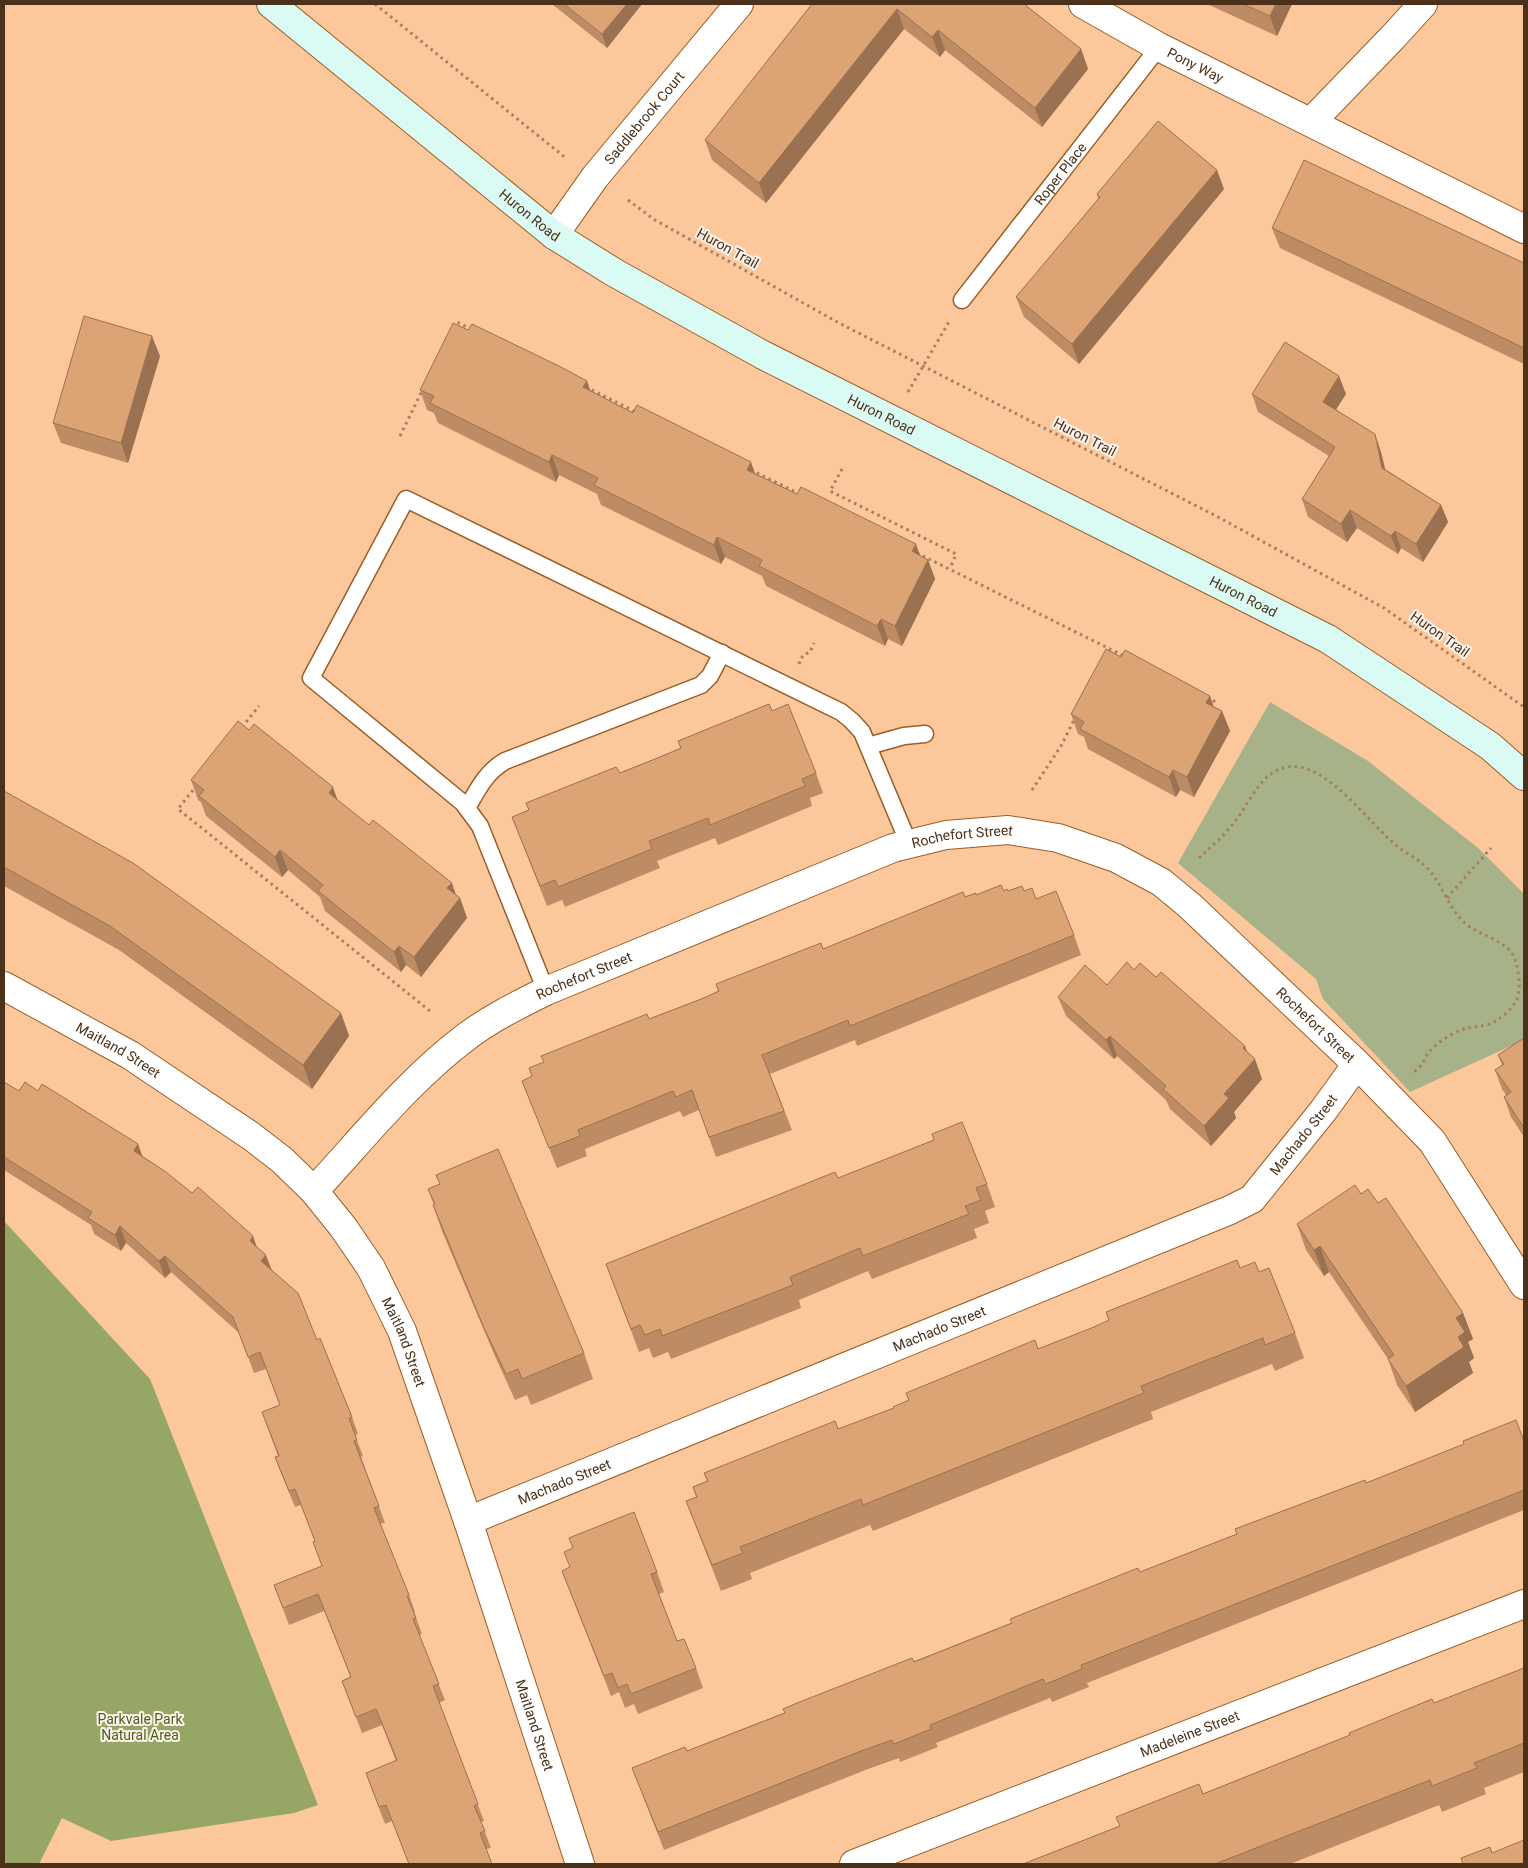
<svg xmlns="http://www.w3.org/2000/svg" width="1528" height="1868" viewBox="0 0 1528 1868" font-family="Roboto,sans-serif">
<rect width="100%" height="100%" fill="#fdc79c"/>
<polygon fill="#a7b289" points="1270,702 1368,761 1478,848 1524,894 1524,1040 1410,1092 1323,999 1316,979 1178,863"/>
<polygon fill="#96a664" points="4,1221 150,1379 318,1805 294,1813 111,1841 62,1818 39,1864 4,1864"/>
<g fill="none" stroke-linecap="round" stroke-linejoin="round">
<defs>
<g id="service">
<path id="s1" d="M 962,300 L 1159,47"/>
<polyline points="868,746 904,736 925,734"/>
<path d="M 467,808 C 478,789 486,772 505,761 L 701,685 L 710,676 L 722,653"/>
<polyline points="546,991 480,826 463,803 311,678 406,499 841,712 852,721 862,732 909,844"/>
</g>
<g id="minor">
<path id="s2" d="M 1083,4 L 1159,47 L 1524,229"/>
<polyline points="1311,122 1393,37 1423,4"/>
<path id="s3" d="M 554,235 L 595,177 L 739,4"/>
<path id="s4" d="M 4,986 L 130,1055 L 251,1136 L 282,1160 L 314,1191 L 343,1227 L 371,1268 L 402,1331 L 468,1521 L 580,1864"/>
<path id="s5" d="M 314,1191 C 363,1138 409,1080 466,1037 C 491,1018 518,1005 546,991 L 893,848 L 946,835 L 1008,830 L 1058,838 L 1116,858 L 1161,882 L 1189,905 L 1357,1064 L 1432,1141 L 1524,1285"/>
<path id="s6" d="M 468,1521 L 1230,1210 L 1252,1199 L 1323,1111 L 1357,1064"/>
<path id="s7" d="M 854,1864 L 1524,1604"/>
</g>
<g id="secondary">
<path id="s8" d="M 271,4 L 554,235 L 615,273 L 763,355 L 1328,639 L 1490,746 L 1524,776"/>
</g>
</defs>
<use href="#service" stroke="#9a5e27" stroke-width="19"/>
<use href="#minor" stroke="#9a5e27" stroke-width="30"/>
<use href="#secondary" stroke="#9a5e27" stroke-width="30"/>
<g stroke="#a77e5d" stroke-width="3" stroke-dasharray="2.5 4" stroke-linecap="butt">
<polyline points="375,4 567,159"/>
<polyline points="628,200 655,220 839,323 1218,517 1384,608 1524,707"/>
<polyline points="454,327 457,322 473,330"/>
<polyline points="586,387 636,412"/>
<polyline points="908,392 950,320"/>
<polyline points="400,436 422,391"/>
<polyline points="842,469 830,491 956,554 950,569"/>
<polyline points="751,470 802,495"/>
<polyline points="917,553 1126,657"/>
<polyline points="799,664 803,655 810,652 814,643"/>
<polyline points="1207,698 1218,703"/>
<polyline points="242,727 259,706"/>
<polyline points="197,785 178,809 430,1011"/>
<polyline points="1032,790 1061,746 1075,718"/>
<path d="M 1199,858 C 1212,846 1226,834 1236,820 C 1251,800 1260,773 1287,767 C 1326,760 1369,824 1397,846 C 1408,855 1421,860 1430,871 C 1442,886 1448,905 1461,919 C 1475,935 1497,936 1511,952 C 1518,960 1522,989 1517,999 C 1512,1010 1498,1022 1486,1025 C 1473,1028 1468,1026 1454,1033 C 1446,1037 1435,1045 1430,1051 C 1426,1055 1425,1060 1422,1064 C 1419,1068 1415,1071 1411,1074"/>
<polyline points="1447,898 1491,848"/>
</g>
<use href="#service" stroke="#fff" stroke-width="16"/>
<use href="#minor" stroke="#fff" stroke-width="28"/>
<use href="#secondary" stroke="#dafaf4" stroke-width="28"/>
</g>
<g fill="#bd8c65">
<polygon points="552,4 642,4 607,48"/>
<polygon points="812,4 1024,4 1081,49 1088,69 1042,127 945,50 940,57 904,29 766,203 712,160 705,140"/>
<polygon points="1207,4 1292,4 1277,36"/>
<polygon points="1224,189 1079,364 1024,317 1016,297 1098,199 1097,194"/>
<polygon points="1272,228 1524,263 1524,364 1280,248"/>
<polygon points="468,330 587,381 590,391 928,560 935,579 902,646 888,639 885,646 766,586 762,576 725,557 721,564 601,505 597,494 559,475 556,482 438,423 434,413 427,410 420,390"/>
<polygon points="160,356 128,463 61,443 53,423"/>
<polygon points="1252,394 1346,394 1336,409 1381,452 1385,469 1441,505 1448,522 1423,562 1401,548 1398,554 1357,528 1347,542 1308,517 1302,499 1329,456 1258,412"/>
<polygon points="1121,657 1210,696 1213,706 1222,711 1230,731 1194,797 1180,790 1176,797 1088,749 1084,737 1078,734 1071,714"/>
<polygon points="772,711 816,773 823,793 810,798 812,806 718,845 715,838 657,861 660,868 565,907 562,900 547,906 512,817 681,748 678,741"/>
<polygon points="191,780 338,801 460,898 467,918 421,977 406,965 401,972 325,911 320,897 288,870 282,877 206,816 201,802 198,800"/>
<polygon points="4,791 341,1013 349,1036 312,1089 119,950 4,886"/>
<polygon points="1004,891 1024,891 1036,899 1074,935 1081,955 857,1046 855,1040 770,1074 792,1130 716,1157 699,1110 683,1117 680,1111 585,1149 587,1156 557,1168 522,1081 649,1019 704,998 718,991 716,984 823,949 965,897"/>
<polygon points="1134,970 1156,977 1245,1046 1247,1052 1262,1079 1234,1112 1236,1118 1211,1146 1170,1109 1166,1100 1117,1056 1114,1059 1066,1016 1058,997 1107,985"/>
<polygon points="1524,1038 1524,1137 1511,1117 1504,1097 1506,1095 1502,1089 1495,1070 1502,1065 1498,1055"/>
<polygon points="4,1082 19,1091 38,1091 138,1144 142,1156 257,1247 317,1340 352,1417 358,1434 355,1435 363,1456 361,1457 385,1523 380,1524 409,1595 415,1612 414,1612 422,1634 419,1635 445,1700 439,1703 484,1821 481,1822 491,1848 486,1849 492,1864 409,1864 392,1821 385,1824 366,1773 396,1761 382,1725 362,1733 342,1681 351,1677 324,1611 289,1625 274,1585 322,1566 313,1542 315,1541 301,1505 295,1507 281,1473 275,1457 278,1456 262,1412 280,1405 266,1369 254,1373 239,1333 171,1272 165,1278 126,1243 121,1251 94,1234 91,1225 4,1170"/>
<polygon points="436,1175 584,1353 593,1379 531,1405 527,1395 515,1400 494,1354 442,1231 433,1205 434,1205 428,1189 440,1184"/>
<polygon points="838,1178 987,1184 995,1207 985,1211 989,1223 974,1229 977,1238 872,1279 868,1271 799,1300 801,1308 671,1359 668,1352 653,1358 649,1348 639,1352 606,1264"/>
<polygon points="1361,1194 1378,1203 1463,1313 1473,1339 1468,1342 1474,1358 1469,1362 1473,1373 1415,1412 1397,1385 1388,1359 1329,1272 1324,1276 1306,1250 1297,1224"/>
<polygon points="1240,1268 1259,1272 1295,1333 1304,1358 1275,1371 1272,1364 1151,1412 1153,1419 873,1531 870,1525 750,1573 752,1579 721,1591 686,1501 696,1497 693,1487 707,1481 704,1473 838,1429 894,1408"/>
<polygon points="1524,1441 1524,1510 1087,1683 1089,1687 1052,1702 1050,1698 936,1743 938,1747 900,1762 899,1758 868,1769 664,1850 632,1768 687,1751 1366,1483"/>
<polygon points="562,1571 657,1572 664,1592 659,1594 677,1641 696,1668 703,1688 638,1714 634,1704 625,1708 619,1692 611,1696"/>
<polygon points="1524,1668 1524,1772 1484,1788 1486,1794 1442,1812 1439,1805 1290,1864 1023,1864 1434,1703"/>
</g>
<g fill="#9a7252">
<polygon points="627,4 642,4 607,48 602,34"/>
<polygon points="1276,4 1292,4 1277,36 1270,16"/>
<polygon points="897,9 904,29 766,203 759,183"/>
<polygon points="938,30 945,50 940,57 932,37"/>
<polygon points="1081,49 1088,69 1042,127 1035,108"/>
<polygon points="1217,170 1224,189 1079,364 1072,344"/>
<polygon points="152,336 160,356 128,463 121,443"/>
<polygon points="1339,376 1346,394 1330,419 1323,402"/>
<polygon points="587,381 594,401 583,387"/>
<polygon points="1375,434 1381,452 1389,485 1382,468"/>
<polygon points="552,455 559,475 556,482 549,462"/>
<polygon points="751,462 758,482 747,470"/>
<polygon points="1441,505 1448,522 1423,562 1416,544"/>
<polygon points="1350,510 1357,528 1347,542 1341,524"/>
<polygon points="1395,531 1401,548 1398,554 1391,536"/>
<polygon points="717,537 725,557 721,564 714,545"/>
<polygon points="916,544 923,564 912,551"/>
<polygon points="928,560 935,579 902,646 895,626"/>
<polygon points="881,619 888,639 885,646 877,626"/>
<polygon points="1210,696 1217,716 1206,703"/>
<polygon points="1222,711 1230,731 1194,797 1187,777"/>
<polygon points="1173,770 1180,790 1176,797 1169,777"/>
<polygon points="333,787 340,807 329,793"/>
<polygon points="280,850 288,870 282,877 275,857"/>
<polygon points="452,883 458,901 460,898 467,918 421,977 414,957 447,888"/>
<polygon points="399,946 406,965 401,972 394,952"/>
<polygon points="341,1013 349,1036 312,1089 303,1065"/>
<polygon points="1110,1036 1117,1056 1114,1059 1106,1040"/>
<polygon points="1245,1046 1251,1064 1255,1059 1262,1079 1234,1112 1236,1118 1211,1146 1204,1126 1224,1094 1243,1048"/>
<polygon points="138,1144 144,1161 134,1151"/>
<polygon points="120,1226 126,1243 121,1251 115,1235"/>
<polygon points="253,1236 259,1253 250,1241"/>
<polygon points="1320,1246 1329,1272 1324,1276 1314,1250"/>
<polygon points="266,1255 272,1271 261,1261"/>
<polygon points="165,1256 171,1272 165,1278 159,1261"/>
<polygon points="1463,1313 1473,1339 1468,1342 1474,1358 1469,1362 1473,1373 1415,1412 1406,1386 1458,1337 1456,1318"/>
</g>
<g fill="#dca375" stroke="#9a7252">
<polygon points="564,4 627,4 602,34"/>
<polygon points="812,4 1024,4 1081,49 1035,108 938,30 932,37 897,9 759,183 705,140"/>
<polygon points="1243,4 1276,4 1270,16"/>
<polygon points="1158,121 1217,170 1072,344 1016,297 1100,197 1097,194"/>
<polygon points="1304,160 1524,263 1524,348 1272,228"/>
<polygon points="84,316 152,336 121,443 53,423"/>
<polygon points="453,323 468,330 472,324 559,366 587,381 583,387 633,413 637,405 751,462 747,470 797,494 801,487 916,544 912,551 928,560 895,626 881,619 877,626 759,566 762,560 717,537 714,545 594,485 598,478 552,455 549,462 430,403 434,396 420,390"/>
<polygon points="1285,342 1339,376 1323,402 1375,434 1382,468 1441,505 1416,544 1395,531 1391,536 1350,510 1341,524 1302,499 1335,447 1252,394"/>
<polygon points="1106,649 1121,657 1125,650 1210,696 1206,703 1222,711 1187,777 1173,770 1169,777 1080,729 1084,722 1071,714"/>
<polygon points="769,704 772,711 788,704 816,773 802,779 805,786 710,825 708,818 649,841 652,849 558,887 555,880 540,886 512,817 529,810 526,803 616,767 620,773 665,755 681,748 678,741"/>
<polygon points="238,721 249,730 254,724 333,787 329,793 369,825 373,820 452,883 447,888 460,898 414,957 399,946 394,952 318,891 323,885 280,850 275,857 199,796 204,790 191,780"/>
<polygon points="4,791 133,863 341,1013 303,1065 110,926 4,867"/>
<polygon points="1001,885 1004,891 1007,889 1008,891 1022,886 1024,891 1032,888 1036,899 1056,891 1074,935 850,1026 848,1020 762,1055 784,1111 709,1137 692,1090 676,1097 673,1091 578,1130 580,1136 549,1148 522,1081 532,1076 529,1068 544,1062 541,1056 647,1014 649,1019 704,998 719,991 716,984 821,943 823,949 963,892 965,897 976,893 976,895"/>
<polygon points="1127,962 1134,970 1140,963 1156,977 1161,972 1245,1046 1243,1048 1255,1059 1224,1094 1229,1098 1204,1126 1163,1089 1166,1086 1110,1036 1106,1040 1058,997 1085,965 1107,985"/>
<polygon points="1524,1038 1524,1128 1504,1097 1511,1092 1495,1070 1504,1064 1498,1055"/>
<polygon points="4,1082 19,1091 25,1082 38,1091 42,1084 138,1144 134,1151 166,1172 192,1193 198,1187 253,1236 250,1241 266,1255 261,1261 298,1293 317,1340 320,1338 352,1417 349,1418 357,1440 354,1441 379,1506 374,1508 409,1595 407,1596 416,1618 413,1619 439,1684 433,1686 478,1804 474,1806 485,1831 480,1833 492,1864 409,1864 386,1805 379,1807 366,1773 397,1760 376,1709 356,1717 342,1681 351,1677 318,1594 283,1608 274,1585 322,1566 313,1542 315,1541 295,1489 289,1491 275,1457 279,1456 262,1412 280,1405 260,1352 248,1357 233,1317 165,1256 159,1261 120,1226 115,1235 88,1218 92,1212 4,1157"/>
<polygon points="962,1122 987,1184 976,1188 981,1200 965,1206 969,1214 863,1256 860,1248 790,1277 793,1285 662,1336 660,1329 645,1335 640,1325 631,1329 606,1264 835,1172 838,1178 934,1140 932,1134"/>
<polygon points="498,1149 584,1353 522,1379 518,1369 506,1374 484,1328 433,1205 435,1204 428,1189 440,1184 436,1175"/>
<polygon points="1355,1185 1361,1194 1368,1189 1378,1203 1386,1198 1463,1313 1456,1318 1465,1332 1458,1337 1464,1347 1406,1386 1388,1359 1394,1355 1320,1246 1314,1250 1297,1224"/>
<polygon points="1237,1260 1240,1268 1255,1262 1259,1272 1269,1268 1295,1333 1265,1345 1263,1338 1141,1386 1144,1393 863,1505 861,1499 740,1547 743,1553 712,1565 686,1501 697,1497 693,1487 708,1481 704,1473 835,1421 838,1429 894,1408 893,1407 909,1400 906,1393 1035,1340 1038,1349 1094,1327 1109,1320 1106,1312"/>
<polygon points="1516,1420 1524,1441 1524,1490 1081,1665 1082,1669 1046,1684 1043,1679 930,1725 931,1729 894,1744 892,1740 861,1751 658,1832 632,1768 685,1747 687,1751 785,1713 783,1709 797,1703 912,1658 914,1662 1012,1623 1010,1619 1138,1568 1140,1572 1237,1534 1235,1529 1365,1480 1366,1483 1464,1444 1463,1441"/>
<polygon points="634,1512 657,1572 651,1574 677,1641 684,1639 696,1668 631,1694 627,1684 618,1688 612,1673 604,1676 562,1571 570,1567 564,1552 573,1548 569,1538"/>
<polygon points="1524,1668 1524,1743 1474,1763 1477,1768 1432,1786 1430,1780 1215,1864 1023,1864 1120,1826 1116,1817 1199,1784 1203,1794 1350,1735 1349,1733 1432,1699 1434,1703"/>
<polygon points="1524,1840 1524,1864 1462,1864 1463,1864 1461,1858 1490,1847 1492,1853"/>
</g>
<g text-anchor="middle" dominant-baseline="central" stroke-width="4" stroke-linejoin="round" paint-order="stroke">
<g font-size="14" fill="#4b311a" stroke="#faf3ee">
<text stroke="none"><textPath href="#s2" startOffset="128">Pony Way</textPath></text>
<text stroke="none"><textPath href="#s3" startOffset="148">Saddlebrook Court</textPath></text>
<text stroke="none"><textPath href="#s1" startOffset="160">Roper Place</textPath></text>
<text stroke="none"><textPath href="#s8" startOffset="334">Huron Road</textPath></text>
<text transform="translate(728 248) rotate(29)">Huron Trail</text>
<text stroke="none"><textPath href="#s8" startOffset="739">Huron Road</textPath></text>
<text transform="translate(1085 437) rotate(27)">Huron Trail</text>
<text stroke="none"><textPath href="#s8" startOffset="1144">Huron Road</textPath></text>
<text transform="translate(1440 634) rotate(35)">Huron Trail</text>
<text stroke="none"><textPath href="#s5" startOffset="755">Rochefort Street</textPath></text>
<text stroke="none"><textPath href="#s5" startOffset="350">Rochefort Street</textPath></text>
<text stroke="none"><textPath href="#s5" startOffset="1175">Rochefort Street</textPath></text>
<text stroke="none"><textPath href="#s4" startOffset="131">Maitland Street</textPath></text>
<text stroke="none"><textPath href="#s6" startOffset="930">Machado Street</textPath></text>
<text stroke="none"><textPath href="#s6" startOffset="509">Machado Street</textPath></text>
<text stroke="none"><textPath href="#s4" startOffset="550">Maitland Street</textPath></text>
<text stroke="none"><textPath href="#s6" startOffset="104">Machado Street</textPath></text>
<text stroke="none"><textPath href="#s4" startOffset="955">Maitland Street</textPath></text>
<text stroke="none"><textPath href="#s7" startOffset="360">Madeleine Street</textPath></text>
</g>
<g font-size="14" fill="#515e15" stroke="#faf3ee">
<text x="140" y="1719">Parkvale Park<tspan x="140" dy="16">Natural Area</tspan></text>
</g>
</g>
<rect width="1528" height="1868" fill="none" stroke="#4b311a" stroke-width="10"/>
</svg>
